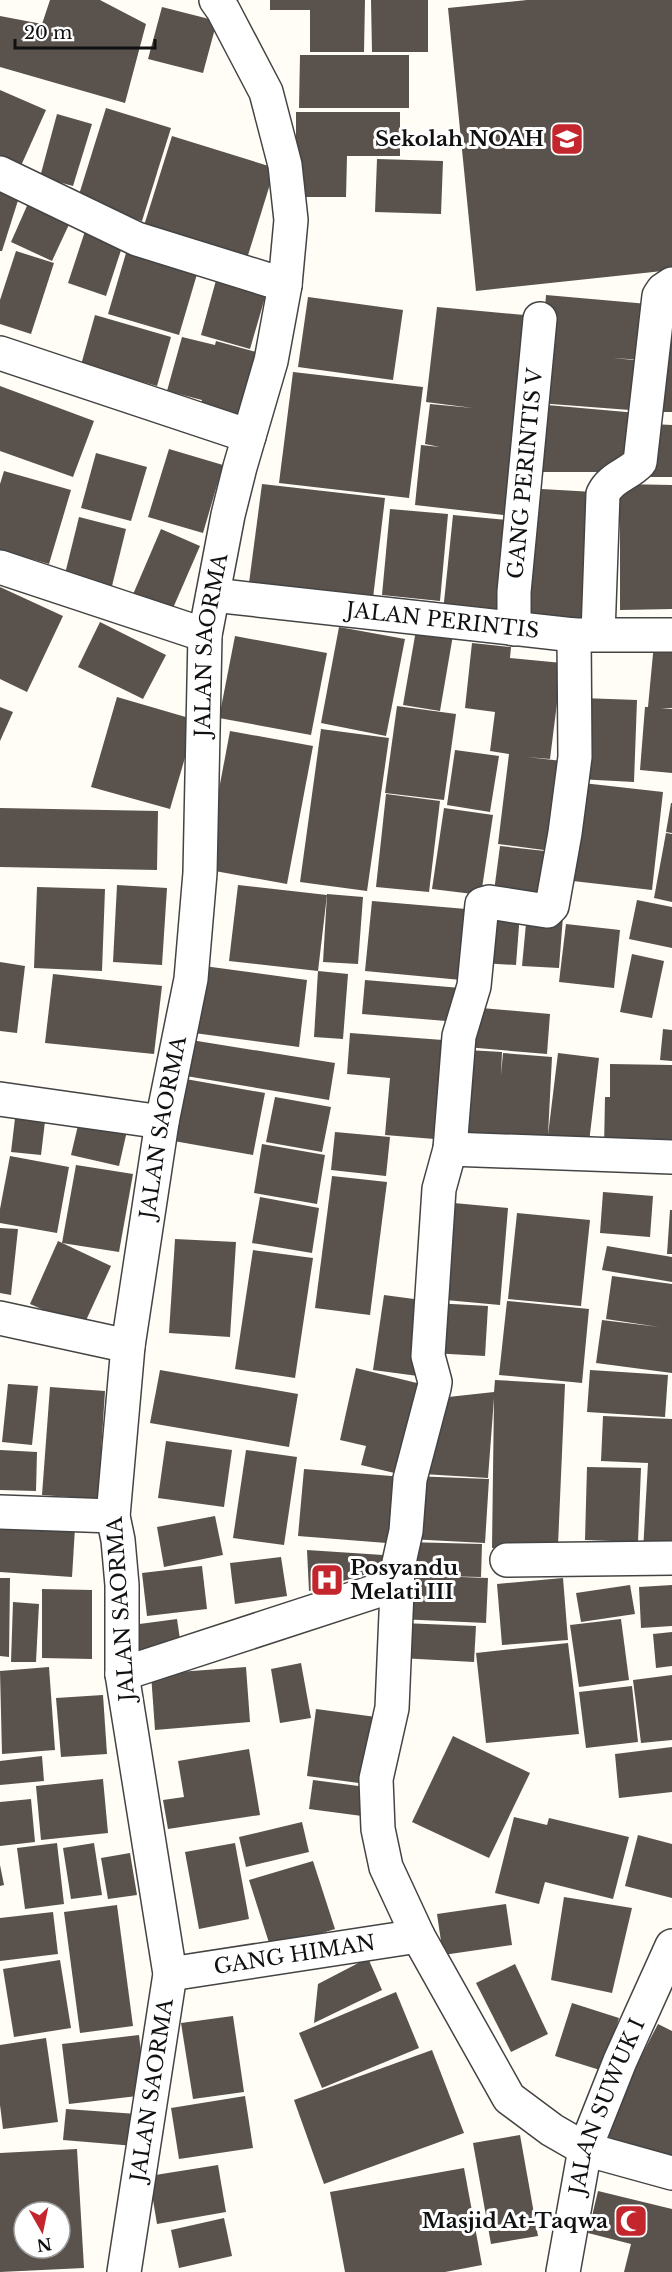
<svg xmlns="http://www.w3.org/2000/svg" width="672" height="2272" viewBox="0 0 672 2272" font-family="'Libre Baskerville',serif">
<rect width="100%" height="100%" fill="#fffdf5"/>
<g fill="#5a524d" fill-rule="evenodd">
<polygon points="50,0 100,0 146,24 125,103 0,67 0,16 42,24"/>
<polygon points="270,0 365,0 364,52 310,52 310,10 270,10"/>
<polygon points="371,0 428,0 428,52 372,52"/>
<polygon points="527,0 672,0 672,270 476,291 448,8"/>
<polygon points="162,7 217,21 203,73 148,59"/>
<polygon points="300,55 409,55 409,108 299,108"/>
<polygon points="0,90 46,110 20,168 0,160"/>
<polygon points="106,108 171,128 142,221 77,201"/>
<polygon points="296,112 400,112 400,156 347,156 346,197 296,197"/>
<polygon points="57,114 92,124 73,186 40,177"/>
<polygon points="172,136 275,168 245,265 142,232"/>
<polygon points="377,159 443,161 441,214 375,212"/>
<polygon points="0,184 21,191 2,251 0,251"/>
<polygon points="30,199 72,218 52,261 11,242"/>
<polygon points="87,225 125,238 106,296 68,283"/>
<polygon points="129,243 200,264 179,335 108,314"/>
<polygon points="16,251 54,263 31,334 0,324 0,300"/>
<polygon points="218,273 268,287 250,349 201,335"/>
<polygon points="546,295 648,304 644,360 612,358 646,361 643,411 538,403"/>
<polygon points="308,297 403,310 393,380 298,367"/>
<polygon points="437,307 535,316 512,516 415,505 421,445 440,447 425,444 430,404 473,408 426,402"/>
<polygon points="95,315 171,337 157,386 81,365"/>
<polygon points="672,320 672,412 662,412"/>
<polygon points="182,337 215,345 216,341 256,352 239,415 200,405 202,400 167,391"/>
<polygon points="293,372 423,387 409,498 279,483"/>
<polygon points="0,386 94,421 73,477 0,451"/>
<polygon points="536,404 637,413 628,472 529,472"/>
<polygon points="651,424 672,425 672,477 649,477"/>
<polygon points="169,449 223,465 203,533 148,517"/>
<polygon points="96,453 147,467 131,521 81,508"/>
<polygon points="4,471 71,490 49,564 0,550 0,484"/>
<polygon points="262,484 385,498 373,598 249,583"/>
<polygon points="620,484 672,485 672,609 620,610"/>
<polygon points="524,488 594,492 587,621 517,618"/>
<polygon points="390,509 448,514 440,601 382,595"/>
<polygon points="453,515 518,521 508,618 443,612"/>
<polygon points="79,517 126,529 111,590 64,578"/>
<polygon points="161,529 200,546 170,615 131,599"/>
<polygon points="0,587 63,616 27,692 0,679"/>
<polygon points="100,622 166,655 143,699 78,667"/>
<polygon points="339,627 405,639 386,736 321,723"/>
<polygon points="416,630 453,635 440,711 403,705"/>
<polygon points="235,636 327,653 311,735 219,718"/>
<polygon points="472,643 511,647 510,658 562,663 550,759 527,757 571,762 559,852 498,844 509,754 490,751 495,712 465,708"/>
<polygon points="654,643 672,644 672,708 661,708 672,709 672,773 640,770 645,707 648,707"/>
<polygon points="117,697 196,720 170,809 91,787"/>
<polygon points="582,698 637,700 634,782 578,779"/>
<polygon points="397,706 456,714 444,800 385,793"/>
<polygon points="0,707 13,712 0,741"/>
<polygon points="321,729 389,738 367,891 300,882"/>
<polygon points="230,731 313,746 287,884 204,869"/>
<polygon points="455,750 499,756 490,812 447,805"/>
<polygon points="574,782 663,792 652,890 564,880"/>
<polygon points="386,794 440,801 429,892 376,887"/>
<polygon points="671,803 672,803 672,833 666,832"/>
<polygon points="0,808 158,811 157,870 0,867"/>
<polygon points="444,808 493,815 481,895 432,889"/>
<polygon points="666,833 672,834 672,902 654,898"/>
<polygon points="500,846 554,852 546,909 493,899"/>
<polygon points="117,885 167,888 162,965 113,962"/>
<polygon points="238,885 327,895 318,971 229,961"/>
<polygon points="37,887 105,889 102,971 34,968"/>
<polygon points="327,894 363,897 358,964 323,962"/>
<polygon points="637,900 672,907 672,948 629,939"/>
<polygon points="372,901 478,910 472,981 365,971"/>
<polygon points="484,911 520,913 516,965 481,963"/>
<polygon points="527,913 563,916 559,968 522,966"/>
<polygon points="566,924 620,930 614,988 559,982"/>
<polygon points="632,954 664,961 652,1018 620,1012"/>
<polygon points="0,962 25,966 17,1033 0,1031"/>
<polygon points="204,966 307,980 299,1047 194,1033"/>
<polygon points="318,971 348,974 343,1039 314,1037"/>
<polygon points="53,974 162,986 154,1054 45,1043"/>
<polygon points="365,980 461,988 458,1022 362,1014"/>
<polygon points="470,1007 550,1014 547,1054 466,1047"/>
<polygon points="663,1029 672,1030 672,1061 660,1060"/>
<polygon points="350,1033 456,1041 447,1140 385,1135 390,1078 347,1074"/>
<polygon points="191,1040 335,1063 329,1100 186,1076"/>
<polygon points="467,1050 502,1052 501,1075 503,1053 552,1057 548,1135 558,1053 599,1058 588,1151 462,1146"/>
<polygon points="610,1064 672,1065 672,1150 604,1148 605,1097 610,1097"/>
<polygon points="180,1078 265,1093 253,1155 168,1140"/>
<polygon points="275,1097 331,1107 322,1152 266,1142"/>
<polygon points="16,1110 46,1113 41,1155 11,1152"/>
<polygon points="79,1121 127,1131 119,1166 71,1155"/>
<polygon points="335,1132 390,1137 386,1176 331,1170"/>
<polygon points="262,1144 325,1155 317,1204 254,1193"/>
<polygon points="10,1156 69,1167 57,1233 0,1223 0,1209"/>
<polygon points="76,1165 133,1174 119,1252 62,1243"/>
<polygon points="332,1176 387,1182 370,1315 315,1308"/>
<polygon points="603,1192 653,1196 650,1237 600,1233"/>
<polygon points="260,1197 319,1208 312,1253 252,1243"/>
<polygon points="443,1202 508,1208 500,1305 435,1299"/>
<polygon points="670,1210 672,1210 672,1254 667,1254"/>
<polygon points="517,1213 590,1220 581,1306 508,1299"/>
<polygon points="0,1228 18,1229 11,1295 0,1293"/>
<polygon points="175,1239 236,1242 230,1337 169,1333"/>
<polygon points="58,1241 111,1266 83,1327 30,1304"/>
<polygon points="607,1246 672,1257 672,1282 602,1270"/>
<polygon points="253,1250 313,1258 295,1378 235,1369"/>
<polygon points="612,1276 672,1284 672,1373 596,1363 602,1320 659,1327 606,1319"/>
<polygon points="384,1295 429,1301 418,1376 373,1370"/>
<polygon points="507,1301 589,1309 582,1383 499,1375"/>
<polygon points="434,1303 488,1306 485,1356 431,1353"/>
<polygon points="356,1368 429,1386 407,1476 361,1465 366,1446 340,1440"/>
<polygon points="160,1370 298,1394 289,1447 150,1423"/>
<polygon points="590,1370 668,1375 665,1417 587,1412"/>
<polygon points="495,1380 565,1384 558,1545 492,1548 494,1398 488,1478 423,1474 439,1398 494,1392"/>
<polygon points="8,1384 38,1386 32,1445 2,1442"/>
<polygon points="50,1387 105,1391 98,1499 42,1495"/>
<polygon points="603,1416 672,1419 672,1552 643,1551 648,1463 601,1461"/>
<polygon points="166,1441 232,1450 224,1507 158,1498"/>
<polygon points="0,1450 37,1452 36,1491 0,1490"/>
<polygon points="246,1450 297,1457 284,1545 233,1538"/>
<polygon points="587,1467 641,1468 638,1542 585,1540"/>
<polygon points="304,1469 404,1477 399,1544 298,1536"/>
<polygon points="412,1476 489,1479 485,1543 409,1539"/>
<polygon points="215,1516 223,1555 164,1567 157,1527"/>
<polygon points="0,1524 75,1528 72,1577 0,1572"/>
<polygon points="405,1542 482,1544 481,1577 434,1576 488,1578 486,1623 398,1619"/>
<polygon points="307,1550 383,1555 384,1569 309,1591"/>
<polygon points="281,1557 287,1596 235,1604 230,1563"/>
<polygon points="202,1566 207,1609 147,1616 142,1573"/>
<polygon points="0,1578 10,1578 9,1657 0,1656"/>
<polygon points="563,1578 568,1640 502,1645 497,1584"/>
<polygon points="630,1585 635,1614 581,1622 576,1593"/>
<polygon points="672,1585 672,1626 641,1628 639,1587"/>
<polygon points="42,1589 92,1590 92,1659 42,1658"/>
<polygon points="13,1602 39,1604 36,1662 11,1662"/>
<polygon points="177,1619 181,1646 136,1653 132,1625"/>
<polygon points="621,1619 629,1680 579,1687 570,1625"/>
<polygon points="402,1623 476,1626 474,1662 400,1658"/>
<polygon points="672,1632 672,1666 656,1668 653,1634"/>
<polygon points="568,1643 579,1734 486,1743 476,1653"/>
<polygon points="301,1663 311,1718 280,1723 271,1669"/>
<polygon points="49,1667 55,1750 2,1754 0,1671"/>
<polygon points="246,1667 250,1722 155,1730 151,1674"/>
<polygon points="672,1675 672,1740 641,1743 633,1680"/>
<polygon points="632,1686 638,1742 586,1748 579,1692"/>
<polygon points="103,1695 107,1754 61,1757 56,1698"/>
<polygon points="316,1709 376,1717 366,1784 307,1776"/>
<polygon points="453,1736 530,1773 489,1858 412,1822"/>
<polygon points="672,1747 672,1792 619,1798 615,1754"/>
<polygon points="249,1749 260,1815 168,1829 163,1800 184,1797 178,1761"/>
<polygon points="42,1756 44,1781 0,1785 0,1761"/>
<polygon points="103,1779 108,1833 41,1840 36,1786"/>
<polygon points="313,1780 366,1787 362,1816 309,1809"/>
<polygon points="31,1799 35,1842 0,1846 0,1802"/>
<polygon points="514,1817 547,1825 549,1818 629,1837 613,1899 545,1882 539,1904 495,1893"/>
<polygon points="302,1822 309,1852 246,1867 239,1837"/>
<polygon points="638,1835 672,1844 672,1898 625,1886"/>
<polygon points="57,1843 64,1904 25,1909 17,1848"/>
<polygon points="94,1843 102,1895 71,1899 63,1848"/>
<polygon points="235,1843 249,1919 199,1929 185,1852"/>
<polygon points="130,1853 137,1895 108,1899 101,1858"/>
<polygon points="313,1861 335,1929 271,1949 249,1880"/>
<polygon points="0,1865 4,1885 0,1886"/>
<polygon points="564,1897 632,1908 612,1993 551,1980"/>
<polygon points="506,1904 512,1945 443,1955 437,1914"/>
<polygon points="117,1905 133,2026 80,2033 64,1912"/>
<polygon points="53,1912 58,1954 0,1961 0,1918"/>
<polygon points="368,1958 382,1990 314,2023 318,1984"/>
<polygon points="60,1960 71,2028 14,2037 3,1969"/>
<polygon points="515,1964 548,2034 511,2052 476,1983"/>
<polygon points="396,1992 419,2048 322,2088 299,2033"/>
<polygon points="572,2003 619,2018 603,2071 555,2056"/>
<polygon points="233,2016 244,2092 193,2099 181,2023"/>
<polygon points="658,2024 672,2031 672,2164 670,2168 601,2133"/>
<polygon points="139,2035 146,2095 69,2104 62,2044"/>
<polygon points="46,2038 58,2122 3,2129 0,2105 0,2045"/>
<polygon points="432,2050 464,2133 324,2184 294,2100"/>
<polygon points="245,2096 253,2148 179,2159 171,2108"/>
<polygon points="66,2109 137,2114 135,2146 63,2140"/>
<polygon points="520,2135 538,2236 491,2244 473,2143"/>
<path d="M 77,2149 L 84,2268 L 0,2272 L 0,2153 ZM 24,2212 L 60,2212 L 60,2248 L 24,2248 Z"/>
<polygon points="218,2165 226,2212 157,2224 149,2176"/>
<polygon points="464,2168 482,2265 445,2272 345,2272 330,2192"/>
<polygon points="598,2191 672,2209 672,2272 624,2272 631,2244 588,2233"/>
<polygon points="224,2218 232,2256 179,2268 171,2230"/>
</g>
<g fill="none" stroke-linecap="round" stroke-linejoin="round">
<defs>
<g id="minor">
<polyline points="0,173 137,239 285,285"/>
<polyline points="0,353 249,436"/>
<polyline points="0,567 205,635"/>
<path id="s1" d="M 213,595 L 574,635 L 672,635"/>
<path id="s2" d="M 514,629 L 514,592 L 540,319"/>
<path d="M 598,634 L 603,494 C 611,477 628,475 640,462 L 659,296 L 663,290 L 672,284"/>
<polyline points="574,635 575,757 565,833 552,906 547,911 489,902 482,904 474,986 459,1036 450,1149 439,1189 428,1356 435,1382 434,1388 410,1479 406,1531 398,1567 392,1708 376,1779 378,1829 386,1867 418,1936 509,2098 552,2130 585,2149 672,2173"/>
<polyline points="0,1099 162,1122"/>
<polyline points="450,1149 672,1157"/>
<polyline points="0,1318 128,1346"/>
<polyline points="0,1512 113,1516"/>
<polyline points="507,1560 672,1558"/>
<polyline points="122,1674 398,1584"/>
<path id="s3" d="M 170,1974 L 418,1936"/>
<path id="s4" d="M 124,2272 L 170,1974 L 122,1674 L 122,1585 L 118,1540 L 113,1516 L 128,1346 L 162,1122 L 191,979 L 200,873 L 205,635 L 228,515 L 240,467 L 271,361 L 285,285 L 291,220 L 285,165 L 266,92 L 223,10 L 216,0"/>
<path id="s5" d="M 563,2272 L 585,2149 L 620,2061 L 672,1946"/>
</g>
</defs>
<use href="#minor" stroke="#444" stroke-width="36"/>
<use href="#minor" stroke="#fff" stroke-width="33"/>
</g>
<defs>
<symbol id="school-square" viewBox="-11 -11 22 22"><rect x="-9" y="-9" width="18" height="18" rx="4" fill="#c4262e" stroke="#fff"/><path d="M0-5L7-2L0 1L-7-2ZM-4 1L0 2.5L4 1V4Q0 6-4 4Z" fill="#fff"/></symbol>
<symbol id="hospital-square" viewBox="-11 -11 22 22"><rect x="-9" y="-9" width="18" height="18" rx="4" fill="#c4262e" stroke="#fff"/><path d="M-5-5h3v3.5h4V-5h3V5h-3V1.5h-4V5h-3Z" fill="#fff"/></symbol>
<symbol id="mosque-square" viewBox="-11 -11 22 22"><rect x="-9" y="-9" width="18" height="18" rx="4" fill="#c4262e" stroke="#fff"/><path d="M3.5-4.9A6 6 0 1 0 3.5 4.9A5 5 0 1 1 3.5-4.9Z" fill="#fff"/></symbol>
</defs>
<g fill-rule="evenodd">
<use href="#school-square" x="548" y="120" width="38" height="38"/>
<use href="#hospital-square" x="308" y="1561" width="38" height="38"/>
<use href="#mosque-square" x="612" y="2202" width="38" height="38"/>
</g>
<g text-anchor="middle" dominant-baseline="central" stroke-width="6" stroke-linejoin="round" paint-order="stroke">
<g font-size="21" font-weight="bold" fill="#111" stroke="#fff" text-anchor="end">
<text x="544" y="139">Sekolah NOAH</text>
<text x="350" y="1568" text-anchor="start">Posyandu<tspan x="350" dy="24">Melati III</tspan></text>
<text x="608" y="2221">Masjid At-Taqwa</text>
</g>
<g font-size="21" fill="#111" stroke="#fff">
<text stroke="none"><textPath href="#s2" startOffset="156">GANG PERINTIS V</textPath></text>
<text stroke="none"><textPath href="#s1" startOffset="231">JALAN PERINTIS</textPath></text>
<text stroke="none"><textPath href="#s4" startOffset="1642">JALAN SAORMA</textPath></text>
<text stroke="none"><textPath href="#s4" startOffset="1156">JALAN SAORMA</textPath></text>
<text transform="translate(121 1609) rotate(-94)">JALAN SAORMA</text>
<text stroke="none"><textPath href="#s3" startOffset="126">GANG HIMAN</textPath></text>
<text stroke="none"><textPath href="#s4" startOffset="184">JALAN SAORMA</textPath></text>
<text stroke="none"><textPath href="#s5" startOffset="172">JALAN SUWUK I</textPath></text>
</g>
</g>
<g transform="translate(42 2230) rotate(171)"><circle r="28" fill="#ffffff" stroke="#a0a0a0" stroke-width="1.5"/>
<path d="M0-4.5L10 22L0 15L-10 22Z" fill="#c4262e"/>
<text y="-9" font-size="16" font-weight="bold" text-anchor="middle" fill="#111111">N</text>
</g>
<path d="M15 39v9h140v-9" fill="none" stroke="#111111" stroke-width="3"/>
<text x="24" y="39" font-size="18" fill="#111111" stroke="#ffffff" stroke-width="4.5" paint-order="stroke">20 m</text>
</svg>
